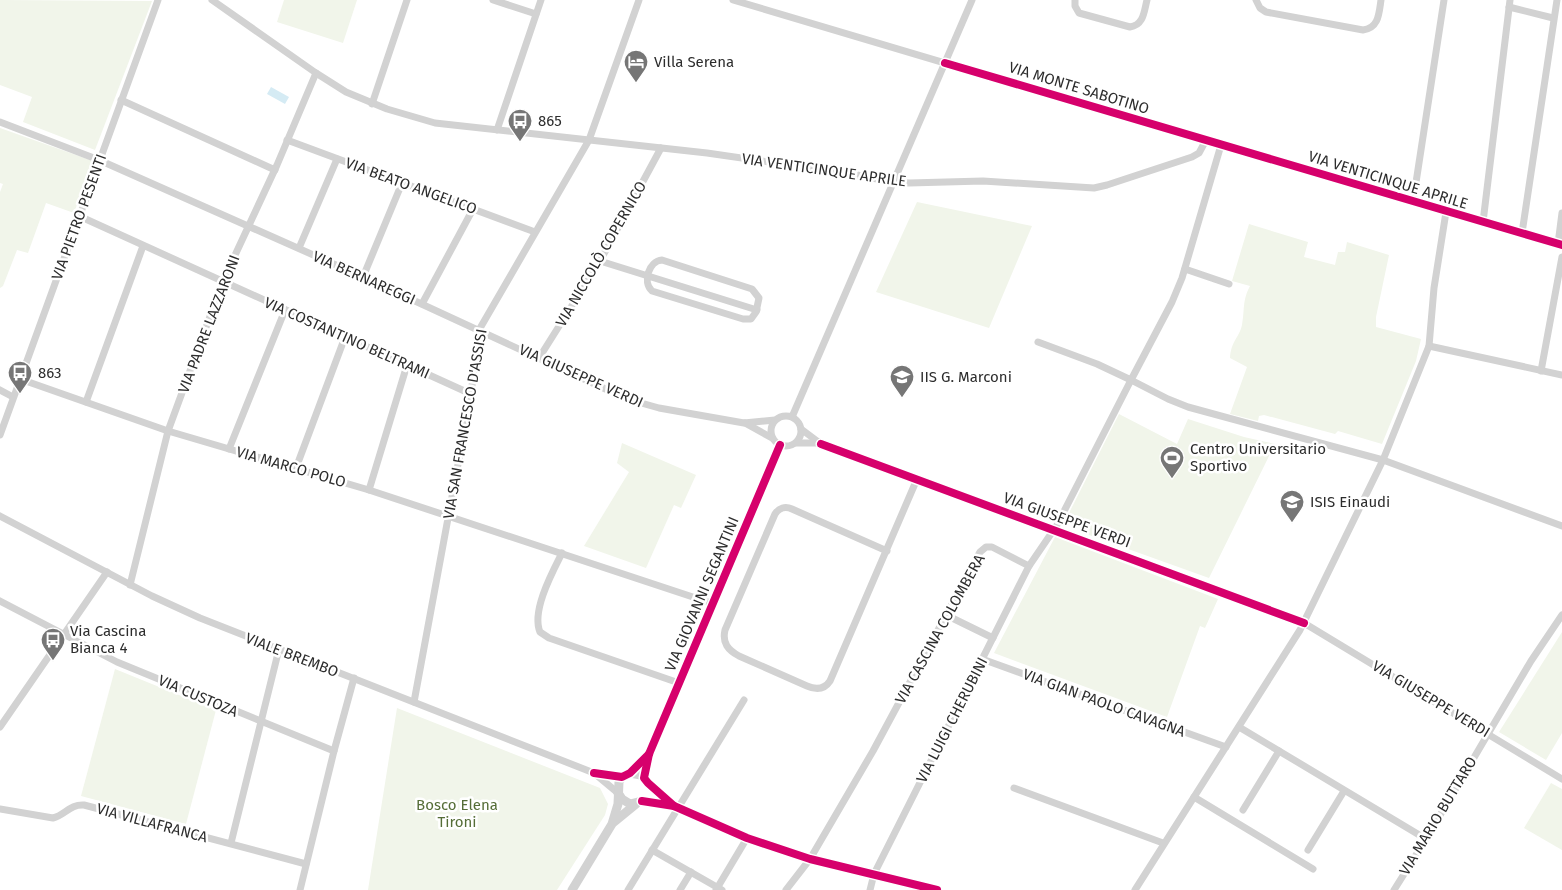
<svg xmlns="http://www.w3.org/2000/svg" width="1562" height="890" viewBox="0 0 1562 890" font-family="'Fira Sans',sans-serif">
<rect width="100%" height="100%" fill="#fff"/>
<g fill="#f1f5ea">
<polygon points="0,0 152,1 95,150 23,122 32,97 0,85"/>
<polygon points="284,0 357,0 343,43 277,22"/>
<polygon points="0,128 93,161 74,213 46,203 28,253 17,250 3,286 0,288 0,192 3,184 0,183"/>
<polygon points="917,202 1032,226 989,328 876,292"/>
<path d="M 1249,224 L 1308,242 L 1304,257 L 1335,265 L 1338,252 L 1345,252 L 1347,242 L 1389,255 L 1376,317 L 1376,327 L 1421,339 L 1416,361 L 1382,444 L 1338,431 L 1335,434 L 1264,415 L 1259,416 L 1258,421 L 1230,414 L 1247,367 L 1230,358 C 1231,341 1239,338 1242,325 C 1245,309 1242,301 1250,286 L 1232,281 Z"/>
<polygon points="1119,414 1177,444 1188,419 1244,437 1275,444 1209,578 1089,535 1080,517 1069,513"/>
<polygon points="622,443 696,475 681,508 674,505 646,568 584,546 629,472 617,463"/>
<polygon points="1055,537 1218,599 1205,628 1200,626 1167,717 994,653"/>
<polygon points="1562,632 1562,733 1546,760 1499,732"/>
<polygon points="115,669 216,710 186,824 81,796"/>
<polygon points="397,708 600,788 608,804 605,815 557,890 368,890"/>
<polygon points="1551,783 1562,789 1562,850 1524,828"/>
</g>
<polygon fill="#d5ebf4" points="271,87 289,97 285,104 267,94"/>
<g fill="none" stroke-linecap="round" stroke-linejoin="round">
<g stroke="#d2d2d2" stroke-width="7">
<polyline points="212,0 316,73 346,92 387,109 435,123 707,153 852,174 892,182 909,183 983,181 1094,188 1107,185 1192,157 1199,153 1206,140"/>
<polyline points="493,0 536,14"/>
<polyline points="733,0 1446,212 1562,245"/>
<path d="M 1075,0 L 1075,6 L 1079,13 L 1130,27 C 1144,25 1144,11 1147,0"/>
<path d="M 1256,0 L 1260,8 L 1266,12 L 1363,30 C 1379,28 1379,13 1381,0"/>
<polyline points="1509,7 1553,18"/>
<polyline points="121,100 275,170"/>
<polyline points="372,104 407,0"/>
<polyline points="0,122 99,160 363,277 627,399 659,408 744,423 775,420"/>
<polyline points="497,130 541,0"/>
<polyline points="287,140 535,232"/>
<polyline points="1413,202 1444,0"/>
<polyline points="79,216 471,394"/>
<polyline points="1483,222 1510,0"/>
<polyline points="1522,233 1557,0"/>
<polyline points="1558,244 1562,213"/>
<polyline points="299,248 337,159"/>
<path d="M 662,260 L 752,289 L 759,298 L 756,312 L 751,319 L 743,319 L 652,291 C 642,282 649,261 662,260 Z"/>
<polyline points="600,261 757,310"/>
<polyline points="1185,269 1229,284"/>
<polyline points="363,277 402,183"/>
<polyline points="422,304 473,209"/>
<polyline points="1038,342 1097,364 1131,380 1172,302 1182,278 1221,145"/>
<polyline points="1429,346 1562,375"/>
<polyline points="539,358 600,261 661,148"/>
<polyline points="1541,371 1562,257"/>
<polyline points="20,379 168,431 369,490 714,604"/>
<polyline points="0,390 13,397"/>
<polyline points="86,402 143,246"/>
<circle cx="786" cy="431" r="15"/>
<polyline points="792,417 972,0"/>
<polyline points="745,423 772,438"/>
<polyline points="801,429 821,444 1304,623 1562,779"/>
<polyline points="0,435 158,0"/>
<polyline points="796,443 820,443"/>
<polyline points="229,449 285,310"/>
<polyline points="296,468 345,337"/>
<polyline points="369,490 407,365"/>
<polyline points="0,516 152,596 200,618 594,773 622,777"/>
<path d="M 887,551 L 792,509 C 785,506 779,508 775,514 L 725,630 C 722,643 728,650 739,656 L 807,686 C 816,690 824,690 830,681 L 917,479"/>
<path d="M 562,553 C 553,571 531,611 540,632 L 549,638 L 679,683"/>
<polyline points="130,585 168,431 223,281 277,165 316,73"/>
<polyline points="0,601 117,662 334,751"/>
<polyline points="946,615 993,638"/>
<polyline points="982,659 1226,747"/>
<polyline points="414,702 471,394 479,330 589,140 639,0"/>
<polyline points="0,727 107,572"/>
<polyline points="1239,727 1426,839"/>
<polyline points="594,773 618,793"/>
<polyline points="630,773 649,754"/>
<polyline points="644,778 649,754 780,445"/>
<polyline points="1014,788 1163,843"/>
<polyline points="1194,797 1313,869"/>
<path d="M 0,809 L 53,818 C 65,815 70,804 84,805 L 306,864"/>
<polyline points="1243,810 1279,751"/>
<polyline points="231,843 279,649"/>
<polyline points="652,850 722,890"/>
<polyline points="1308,850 1344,791"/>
<polyline points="300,890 334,751 354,678"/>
<polyline points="628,890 744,700"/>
<polyline points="680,890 691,872"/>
<polyline points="716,890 747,838"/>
<polyline points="786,890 810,859 873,751 980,552 986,547 992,547 1029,566 1057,525 1131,380 1168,399 1188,407 1383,460 1562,526"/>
<polyline points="870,890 874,874 1029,566"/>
<polyline points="1135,890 1300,630 1383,460 1429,346 1434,288 1446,212"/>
<polyline points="1394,890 1426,839 1531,661 1562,615"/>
</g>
<g stroke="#d2d2d2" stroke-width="9">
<polyline points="618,793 622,799 630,804 642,801 674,806 747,838 810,859 937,890"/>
<polyline points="614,822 636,804"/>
<polyline points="572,890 612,824 618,804 619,782 622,777 630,773 641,775 648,783 674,806"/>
</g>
<defs>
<g id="cycleway">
<polyline points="945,63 1562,245"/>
<polyline points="821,444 1304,623"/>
<polyline points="594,773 622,777 630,773 649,754"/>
<polyline points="642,801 674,806 747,838 810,859 937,890"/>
<polyline points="674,806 648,783 644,778 649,754 780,445"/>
</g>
</defs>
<use href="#cycleway" stroke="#fff" stroke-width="11"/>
<use href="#cycleway" stroke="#d6006c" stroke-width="8"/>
</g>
<defs>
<symbol id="hotel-pin" viewBox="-11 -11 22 30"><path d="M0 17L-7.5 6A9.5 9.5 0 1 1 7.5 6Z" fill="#767676" stroke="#fff"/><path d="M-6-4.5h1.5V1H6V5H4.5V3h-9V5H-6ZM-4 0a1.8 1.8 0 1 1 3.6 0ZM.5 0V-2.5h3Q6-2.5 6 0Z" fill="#fff"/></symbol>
<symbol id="bus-pin" viewBox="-11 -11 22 30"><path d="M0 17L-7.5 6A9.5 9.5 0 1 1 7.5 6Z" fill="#767676" stroke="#fff"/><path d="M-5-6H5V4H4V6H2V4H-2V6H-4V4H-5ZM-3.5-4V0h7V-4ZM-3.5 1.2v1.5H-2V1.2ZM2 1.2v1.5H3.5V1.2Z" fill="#fff"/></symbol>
<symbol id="school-pin" viewBox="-11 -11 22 30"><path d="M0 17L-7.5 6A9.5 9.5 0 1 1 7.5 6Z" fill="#767676" stroke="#fff"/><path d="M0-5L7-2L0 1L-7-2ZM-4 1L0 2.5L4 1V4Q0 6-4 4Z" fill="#fff"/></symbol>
<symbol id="stadium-pin" viewBox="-11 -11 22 30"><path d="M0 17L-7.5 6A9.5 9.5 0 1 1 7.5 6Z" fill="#767676" stroke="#fff"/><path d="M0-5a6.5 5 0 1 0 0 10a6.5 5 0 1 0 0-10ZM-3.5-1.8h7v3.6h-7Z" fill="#fff"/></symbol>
</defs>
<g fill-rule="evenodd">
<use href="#hotel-pin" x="622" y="48" width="28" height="38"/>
<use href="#bus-pin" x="506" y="107" width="28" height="38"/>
<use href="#bus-pin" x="6" y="359" width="28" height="38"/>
<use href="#school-pin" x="888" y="363" width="28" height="38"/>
<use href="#stadium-pin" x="1158" y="444" width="28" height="38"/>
<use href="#school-pin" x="1278" y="488" width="28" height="38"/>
<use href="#bus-pin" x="39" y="626" width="28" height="38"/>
</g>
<g text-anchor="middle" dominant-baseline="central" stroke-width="5" stroke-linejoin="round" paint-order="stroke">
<g font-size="15" fill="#2d2d2d" stroke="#fff" text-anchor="start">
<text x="654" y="62">Villa Serena</text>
<text x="538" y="121">865</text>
<text x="38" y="373">863</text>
<text x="920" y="377">IIS G. Marconi</text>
<text x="1190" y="449">Centro Universitario<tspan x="1190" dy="17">Sportivo</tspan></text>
<text x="1310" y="502">ISIS Einaudi</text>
<text x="70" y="631">Via Cascina<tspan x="70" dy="17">Bianca 4</tspan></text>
</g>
<g font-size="15" fill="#2d2d2d" stroke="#fff">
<text transform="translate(1079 88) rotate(17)">VIA MONTE SABOTINO</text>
<text transform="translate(824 170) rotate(8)">VIA VENTICINQUE APRILE</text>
<text transform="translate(1388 180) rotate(17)">VIA VENTICINQUE APRILE</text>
<text transform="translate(411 186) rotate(20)">VIA BEATO ANGELICO</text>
<text transform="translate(79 217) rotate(-70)">VIA PIETRO PESENTI</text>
<text transform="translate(601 254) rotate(-60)">VIA NICCOLÒ COPERNICO</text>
<text transform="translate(364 278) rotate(24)">VIA BERNAREGGI</text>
<text transform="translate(209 324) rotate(-69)">VIA PADRE LAZZARONI</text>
<text transform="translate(347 338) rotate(24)">VIA COSTANTINO BELTRAMI</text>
<text transform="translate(581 376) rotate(24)">VIA GIUSEPPE VERDI</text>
<text transform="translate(465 424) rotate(-80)">VIA SAN FRANCESCO D'ASSISI</text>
<text transform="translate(291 467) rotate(16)">VIA MARCO POLO</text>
<text transform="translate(1067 520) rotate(20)">VIA GIUSEPPE VERDI</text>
<text transform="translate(702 594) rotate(-67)">VIA GIOVANNI SEGANTINI</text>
<text transform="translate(940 629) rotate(-61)">VIA CASCINA COLOMBERA</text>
<text transform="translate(292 655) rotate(21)">VIALE BREMBO</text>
<text transform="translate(198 696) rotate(23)">VIA CUSTOZA</text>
<text transform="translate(1431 699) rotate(31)">VIA GIUSEPPE VERDI</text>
<text transform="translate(1104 703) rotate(20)">VIA GIAN PAOLO CAVAGNA</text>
<text transform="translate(952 720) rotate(-63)">VIA LUIGI CHERUBINI</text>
<text transform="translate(1438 816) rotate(-59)">VIA MARIO BUTTARO</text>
<text transform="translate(152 823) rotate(15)">VIA VILLAFRANCA</text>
</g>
<g font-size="15" fill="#556d37" stroke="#fff">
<text x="457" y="805">Bosco Elena<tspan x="457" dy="17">Tironi</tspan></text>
</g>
</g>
</svg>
